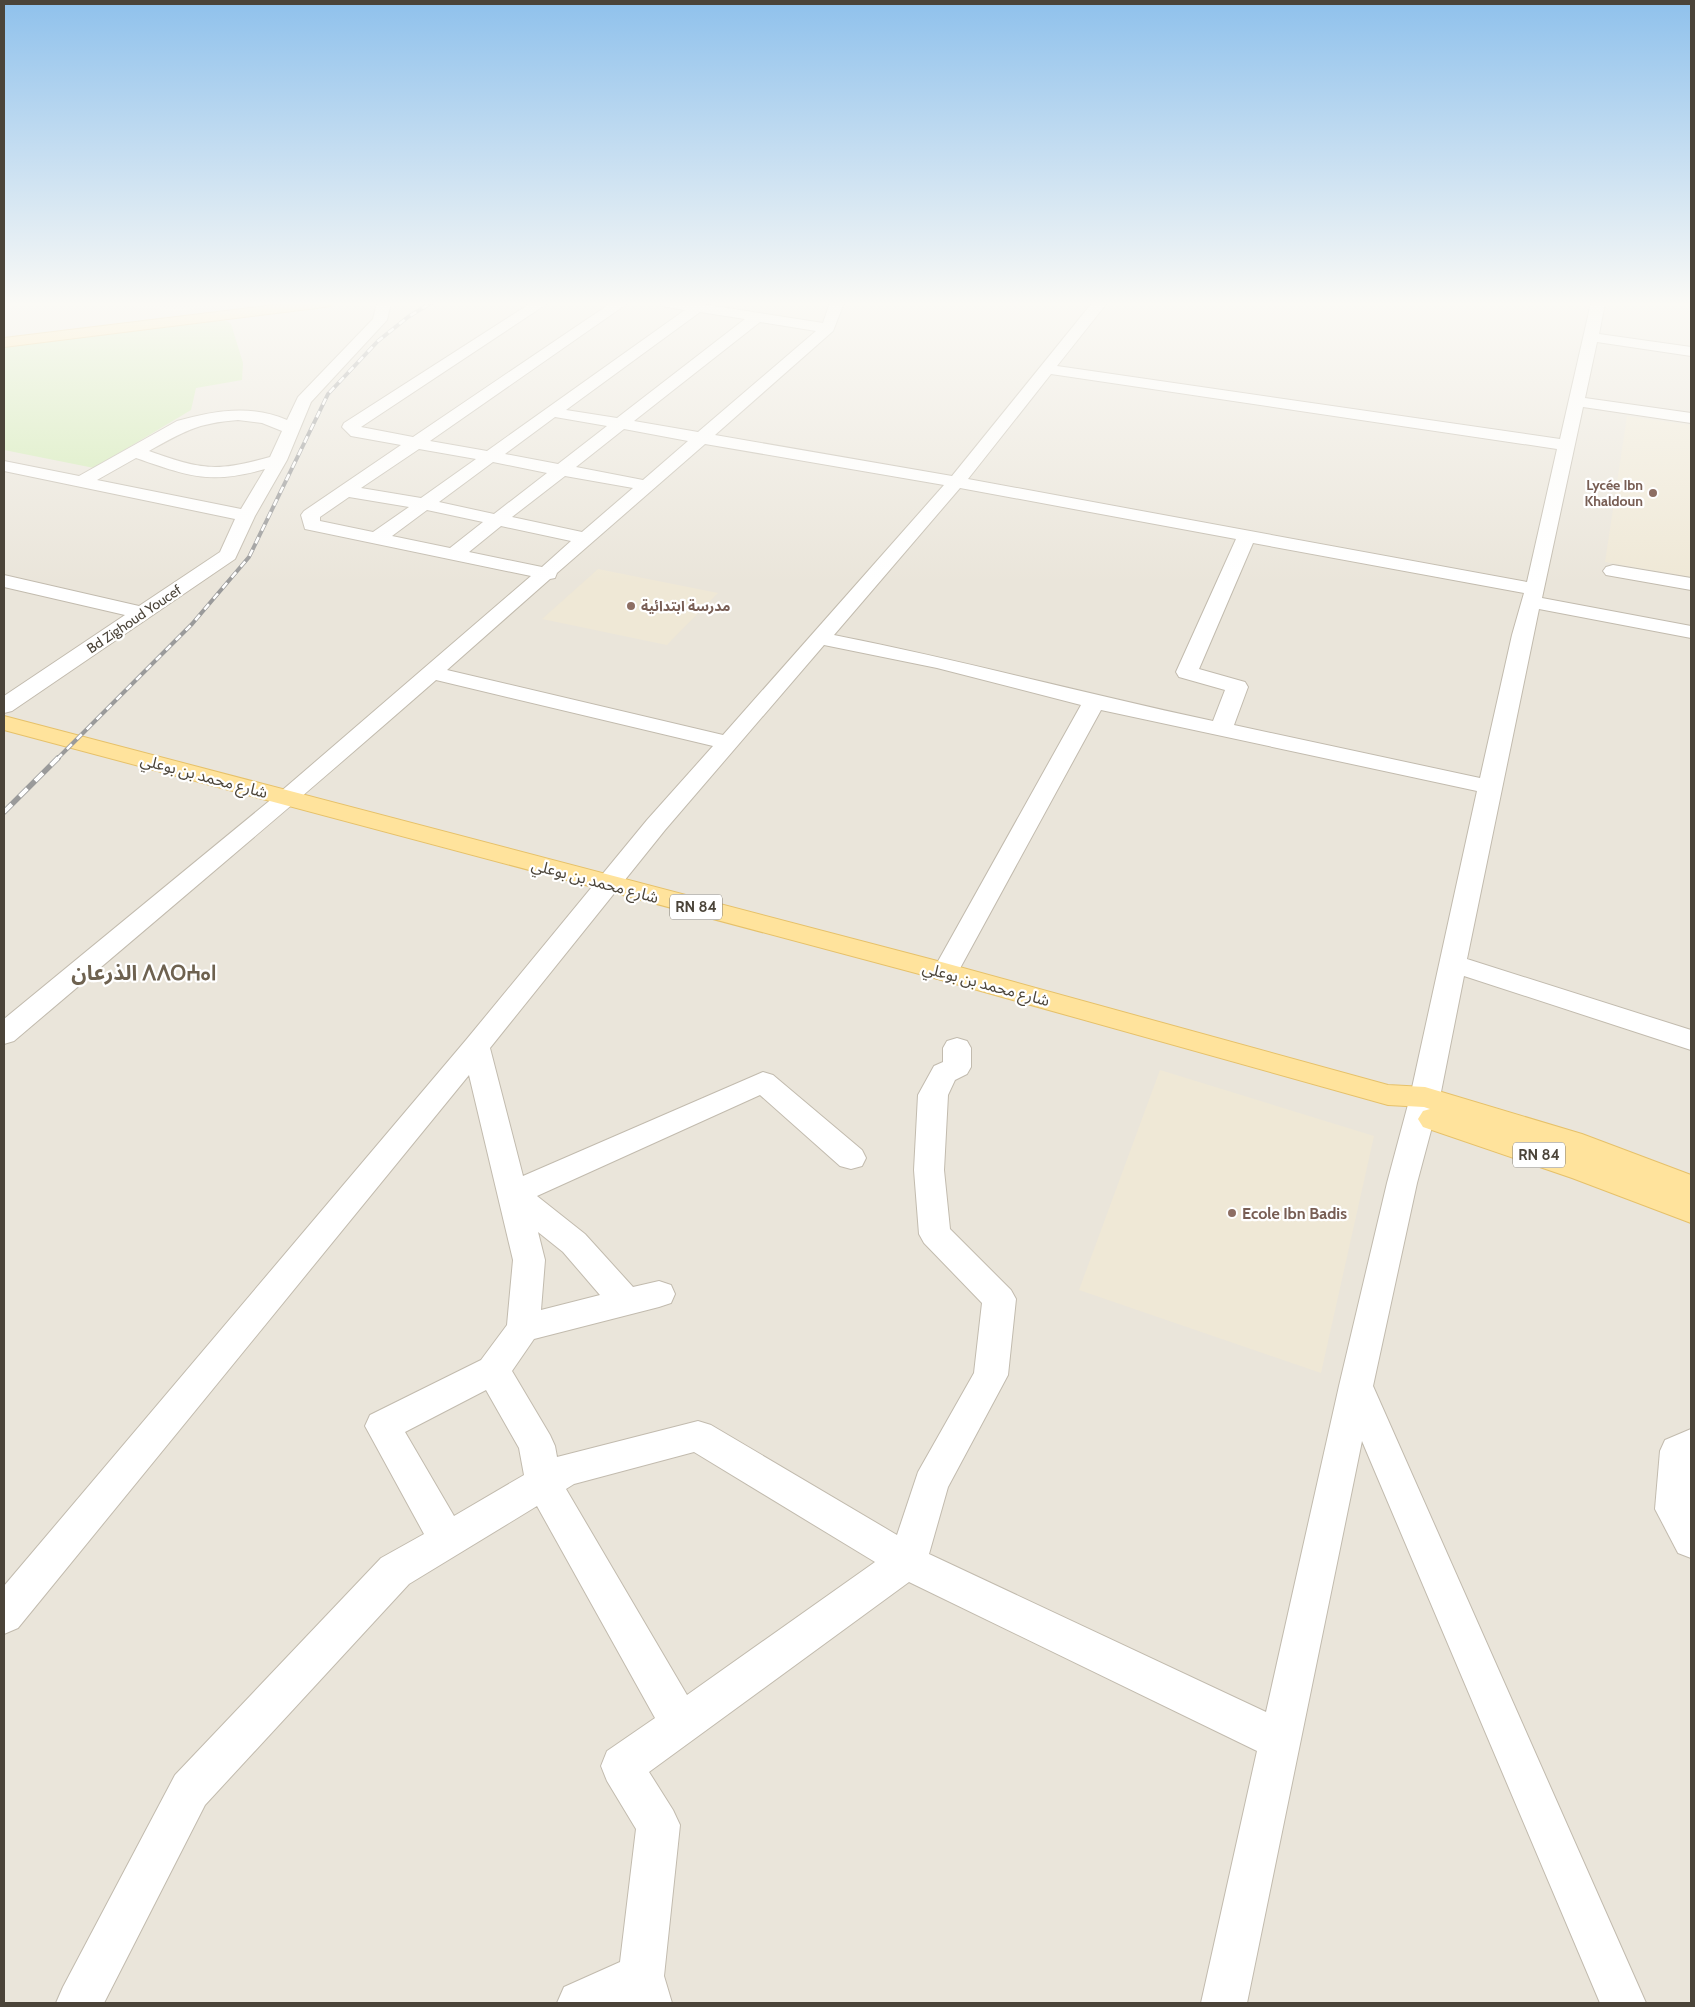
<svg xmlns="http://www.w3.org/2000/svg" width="1695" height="2007" viewBox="0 0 1695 2007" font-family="Cabin,'Noto Sans Arabic','Noto Sans Tifinagh',sans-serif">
<rect width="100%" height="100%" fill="#f6f3ec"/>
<polygon fill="#eae5da" points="4,303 104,303 176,311 239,303 1691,303 1691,2003 4,2003"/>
<g fill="#efe8d6">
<polygon points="1627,416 1691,425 1691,577 1605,562"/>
<polygon points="598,569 718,593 667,645 542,619"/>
<polygon points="1160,1070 1374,1136 1321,1373 1079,1290"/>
</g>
<polygon fill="#d2eab5" points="220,317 231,324 243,363 242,380 196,388 191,410 94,468 4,450 4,346"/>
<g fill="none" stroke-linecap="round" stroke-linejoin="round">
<defs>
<g id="minor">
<path d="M 377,303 L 391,303 L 387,320 L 311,402 L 287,460 L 255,516 L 235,559 L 12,711 L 4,713 L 4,696 L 125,615 L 4,587 L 4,575 L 139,606 L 220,552 L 235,519 L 4,471 L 4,461 L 79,476 L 177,421 C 213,411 251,404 287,420 L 298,397 L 373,319 ZM 238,420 L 262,423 L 282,431 L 270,457 C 215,472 203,470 149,451 C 183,432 197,423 238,420 ZM 136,458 C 188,476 210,485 265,469 L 241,509 L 97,480 Z"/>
<path d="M 531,303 L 548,303 L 361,427 L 413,437 L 611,303 L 628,303 L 430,441 L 487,451 L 685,310 L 662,306 L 660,303 L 695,303 L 823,323 L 830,303 L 844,303 L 833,331 L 715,435 L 952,476 L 1092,303 L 1107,303 L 1057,366 L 1560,439 L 1591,303 L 1605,303 L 1599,334 L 1691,347 L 1691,356 L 1597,342 L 1585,398 L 1691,413 L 1691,423 L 1583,407 L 1542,598 L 1691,626 L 1691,638 L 1539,609 L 1467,959 L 1691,1030 L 1691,1050 L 1464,976 L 1440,1097 L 1417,1183 L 1373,1386 L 1646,2003 L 1600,2003 L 1362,1441 L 1247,2003 L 1201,2003 L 1257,1751 L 909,1582 L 649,1772 L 673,1810 L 680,1825 L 664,1976 L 672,2003 L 557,2003 L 564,1987 L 620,1962 L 636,1829 L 607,1781 L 601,1766 L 607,1751 L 655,1718 L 537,1506 L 409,1584 L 205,1805 L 104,2003 L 56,2003 L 63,1987 L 175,1775 L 381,1558 L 424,1534 L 365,1426 L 370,1415 L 481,1360 L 507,1325 L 513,1260 L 469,1075 L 18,1628 L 4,1634 L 4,1586 L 466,1040 L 647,820 L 713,746 L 436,680 C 297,802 155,921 14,1041 L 4,1044 L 4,1019 L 279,793 L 531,576 L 305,529 L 301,515 L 304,511 L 401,445 L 351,436 L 342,427 L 344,423 ZM 700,312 L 745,319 L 617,418 L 566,410 ZM 760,322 L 816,331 L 698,432 L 634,421 ZM 1051,374 L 1557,449 L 1527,582 L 968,479 ZM 555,417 L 607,426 L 558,464 L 505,454 ZM 624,429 L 688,441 L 643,480 L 576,467 ZM 705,444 L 944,485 L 723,735 L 447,670 L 550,579 L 555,578 L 557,573 ZM 419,449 L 476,459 L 421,498 L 361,488 ZM 493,462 L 547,473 L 494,514 L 439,502 ZM 565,476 L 633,488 L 582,532 L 512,517 ZM 960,488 L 1236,539 L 1176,672 L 1179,677 L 1225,690 L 1213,721 C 1086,694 961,660 834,635 ZM 349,497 L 409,507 L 373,532 L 320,521 L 320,517 ZM 427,510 L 483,522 L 450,548 L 392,536 ZM 501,526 L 571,541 L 542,567 L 469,552 ZM 1253,543 L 1524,593 L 1512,635 L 1480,778 L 1234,725 L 1248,687 L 1245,682 L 1199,669 ZM 824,645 L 937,668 L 1081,705 L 932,972 L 935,978 L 945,981 L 955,978 L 958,972 L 1101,710 L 1477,791 L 1410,1097 L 1387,1183 L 1339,1386 L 1266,1712 L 929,1554 L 948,1487 L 1008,1375 L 1016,1299 L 1011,1290 L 950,1229 L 944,1170 L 948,1095 L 955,1080 L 967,1074 L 971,1067 L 971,1048 L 967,1041 L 957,1038 L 947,1041 L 943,1048 L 943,1062 L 934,1066 L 918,1095 L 914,1170 L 919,1234 L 924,1243 L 982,1303 L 974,1373 L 918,1472 L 897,1535 L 711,1425 L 698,1421 L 557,1457 L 555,1446 L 550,1435 L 512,1371 L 534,1339 L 659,1307 L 671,1303 L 675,1294 L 671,1285 L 659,1281 L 633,1287 L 585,1234 L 537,1196 L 760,1095 L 840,1166 L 851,1169 L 862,1166 L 866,1158 L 862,1150 L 773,1075 L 763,1072 L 523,1176 L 490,1048 L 665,830 ZM 538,1232 L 563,1252 L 600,1295 L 541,1310 L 545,1260 ZM 486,1390 L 519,1448 L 524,1475 L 454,1516 L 405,1432 ZM 694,1452 L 875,1562 L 687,1695 L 566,1489 L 574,1484 Z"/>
<polygon points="1613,565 1691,578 1691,590 1606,575 1603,571 1606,567"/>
<polygon points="1691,1429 1691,1558 1678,1553 1655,1509 1660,1451 1665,1440"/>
</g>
<g id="major">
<polygon points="290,303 332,303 330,306 325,307 4,347 4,338"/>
<polygon points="4,716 945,963 1388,1085 1425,1087 1435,1090 1582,1134 1691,1175 1691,1223 1572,1178 1423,1127 1418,1119 1423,1111 1430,1109 1424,1107 1388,1105 938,979 4,730"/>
</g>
</defs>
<use href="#minor" stroke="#c2bbae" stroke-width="2"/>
<use href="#major" stroke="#e6c16a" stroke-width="2"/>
<use href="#minor" fill="#fff" fill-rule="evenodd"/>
<use href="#major" fill="#ffe39c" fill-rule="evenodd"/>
<defs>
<polyline id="rail-far1" points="57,759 192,624 249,557 328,394 378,341 408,317 431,303"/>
<polyline id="rail" points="4,812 58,758"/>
</defs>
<use href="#rail-far1" stroke="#9a9a9a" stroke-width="4"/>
<use href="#rail" stroke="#9a9a9a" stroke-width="5.5"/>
<use href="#rail-far1" stroke="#fff" stroke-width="2.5" stroke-dasharray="7" stroke-linecap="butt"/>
<use href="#rail" stroke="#fff" stroke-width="4" stroke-dasharray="11" stroke-linecap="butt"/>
</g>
<linearGradient id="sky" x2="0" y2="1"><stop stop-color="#8fc1ec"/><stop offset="0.52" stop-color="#fbfaf6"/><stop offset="1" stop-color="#fbfaf6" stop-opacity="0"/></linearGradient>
<rect width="1695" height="584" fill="url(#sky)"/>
<g fill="#8d6e63" stroke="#fff" stroke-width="2">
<circle cx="1653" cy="493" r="5"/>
<circle cx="631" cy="606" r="5"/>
<circle cx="1232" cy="1213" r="5"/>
</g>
<g text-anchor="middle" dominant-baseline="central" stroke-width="4.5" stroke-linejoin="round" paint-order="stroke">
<g font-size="14" font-weight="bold" fill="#785e54" stroke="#fff" text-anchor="end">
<text x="1643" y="485">Lycée Ibn<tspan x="1643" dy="16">Khaldoun</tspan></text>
<text x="641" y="606" text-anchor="start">مدرسة ابتدائية</text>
</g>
<g font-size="14" fill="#4b4439" stroke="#fff">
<text transform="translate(134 619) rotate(-34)">Bd Zighoud Youcef</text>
</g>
<g fill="#fff" stroke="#817c74" stroke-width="1">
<rect x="670" y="894.5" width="52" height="25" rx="4"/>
<rect x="1513" y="1142.5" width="52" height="25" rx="4"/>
</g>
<g font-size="15" font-weight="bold" fill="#4b4439">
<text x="696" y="907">RN 84</text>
<text x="1539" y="1155">RN 84</text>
</g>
<g font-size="16" fill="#4b4439" stroke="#fff">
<text transform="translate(204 776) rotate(15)">شارع محمد بن بوعلي</text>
<text transform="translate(595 881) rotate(15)">شارع محمد بن بوعلي</text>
<text transform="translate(986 984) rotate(15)">شارع محمد بن بوعلي</text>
</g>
<g font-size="16" font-weight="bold" fill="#785e54" stroke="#fff" text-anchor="start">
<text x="1242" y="1213">Ecole Ibn Badis</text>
</g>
<g font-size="21" font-weight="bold" fill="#6e6250" stroke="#fff">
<text x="144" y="972">الذرعان ⴷⴷⵔⵄⴰⵏ</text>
</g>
</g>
<rect width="1695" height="2007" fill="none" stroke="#4b4439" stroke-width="10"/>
</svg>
